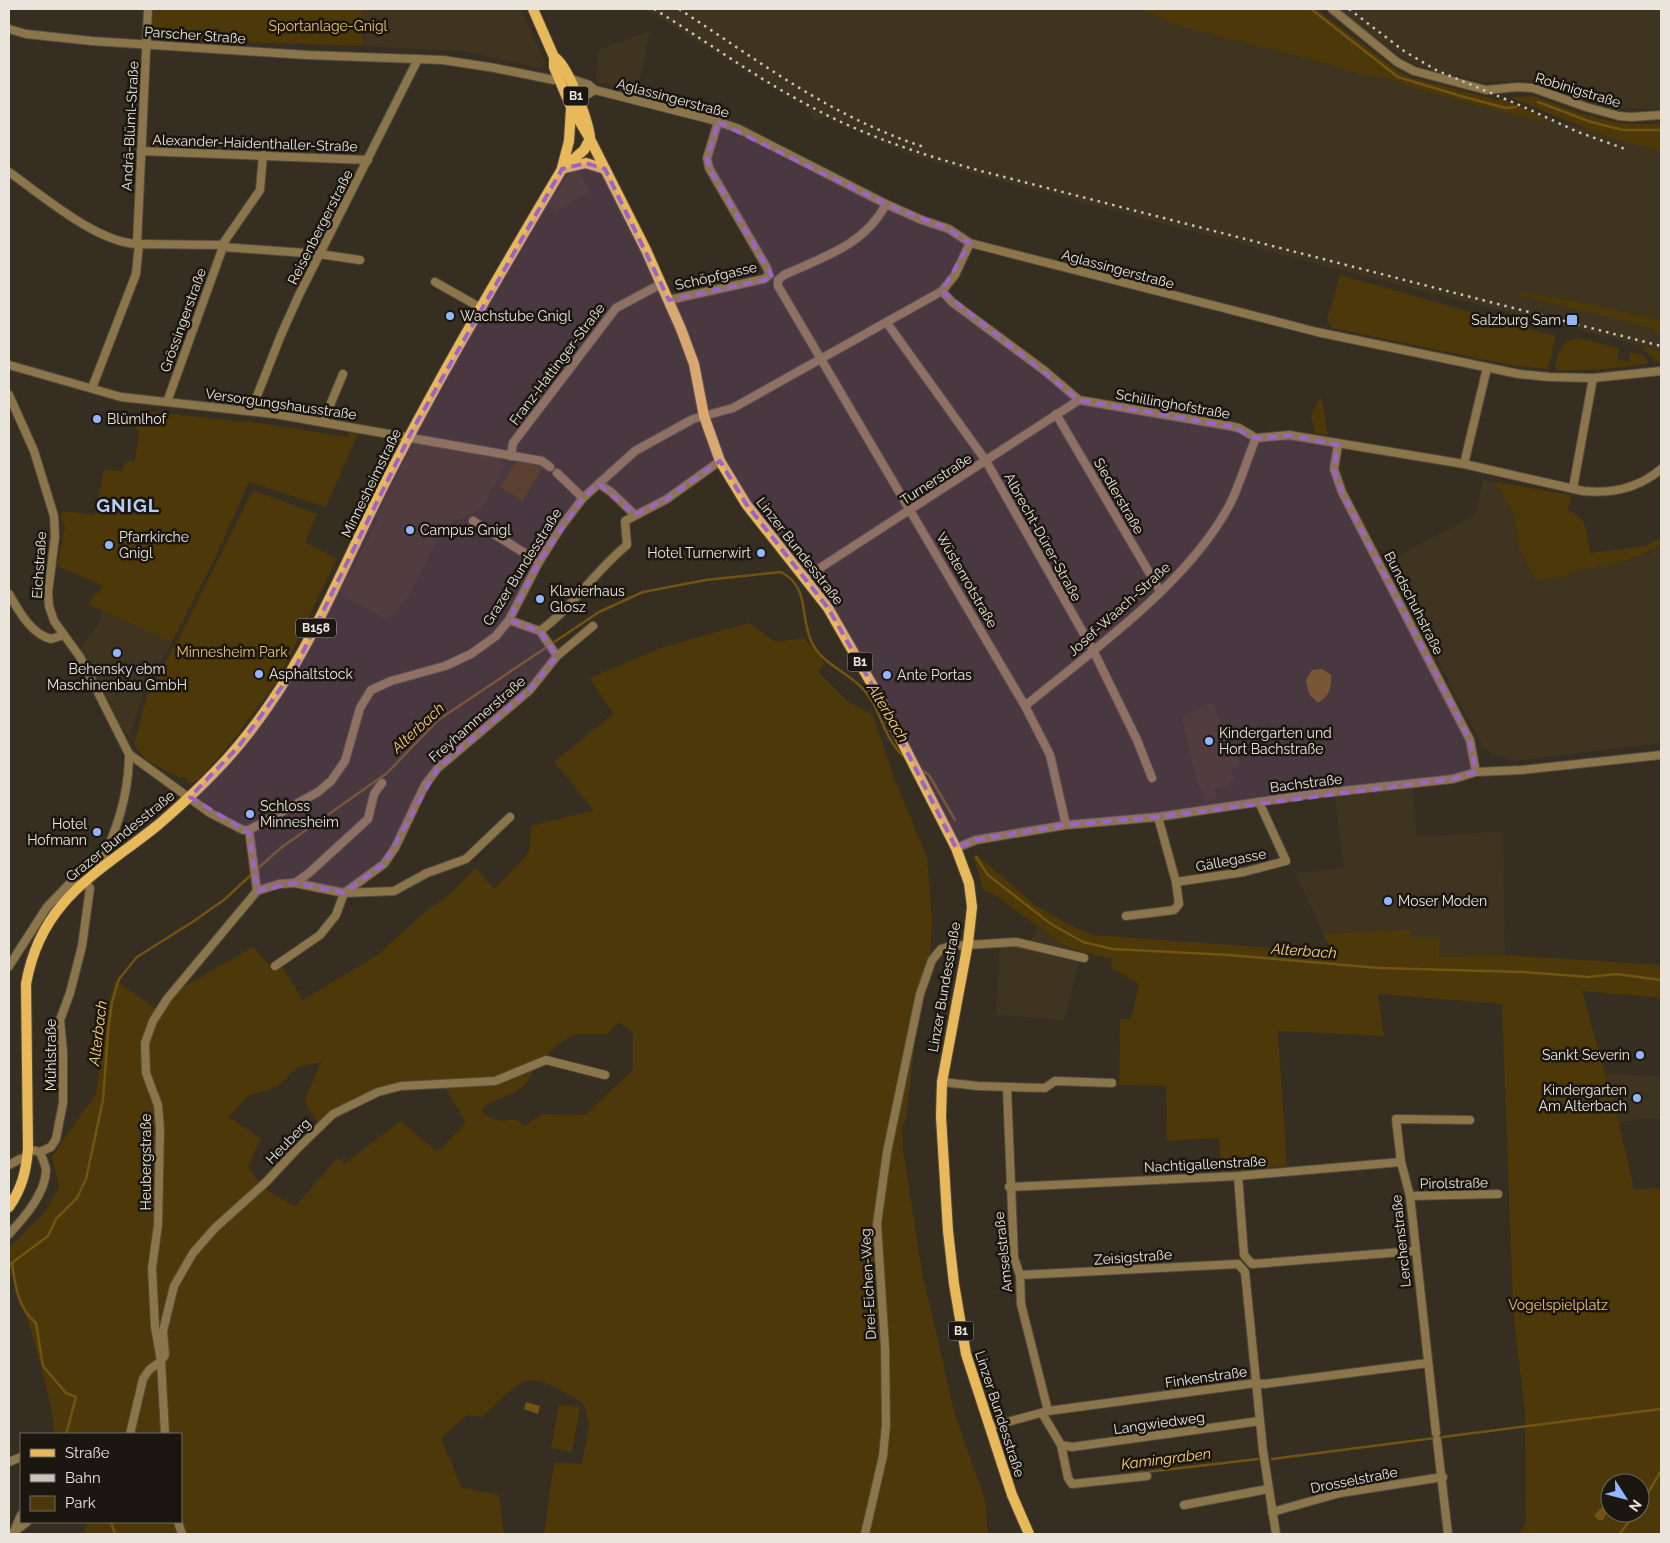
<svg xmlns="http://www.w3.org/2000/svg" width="1670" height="1543" viewBox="0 0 1670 1543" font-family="Raleway,sans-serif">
<rect width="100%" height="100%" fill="#362e20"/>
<g fill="#3f341f">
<polygon points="363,9 521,9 545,63 541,68 462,51 362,46"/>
<polygon points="645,9 1140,9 1179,26 1332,65 1366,76 1387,78 1423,91 1530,119 1552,121 1661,147 1661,351 1341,270 981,176 907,154 824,117 816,121 804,107"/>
<polygon points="1332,9 1661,9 1661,109 1617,108 1528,80 1484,82 1418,66 1349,23"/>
<polygon points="650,31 637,92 596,82 598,50"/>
<polygon points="578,168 589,192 556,211 549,205 569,174"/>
<polygon points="413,444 498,455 504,465 499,478 482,507 474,513 455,520 434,546 407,599 394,615 386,619 344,596 341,590 376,524 379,513"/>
<polygon points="1483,479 1495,482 1514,514 1519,548 1571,572 1623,562 1649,553 1661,545 1661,743 1515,761 1492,755 1483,747 1387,562 1475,515"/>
<polygon points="104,611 172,642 143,692 130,738 115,719 80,649 98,624"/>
<polygon points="1212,703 1240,765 1231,770 1235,779 1230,781 1231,785 1225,788 1223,785 1214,789 1217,796 1206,800 1197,782 1182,718"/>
<polygon points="1412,787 1417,837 1503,831 1505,955 1439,957 1411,938 1410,929 1323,934 1296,873 1344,868 1335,797"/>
<polygon points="1037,927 1061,944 1082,952 1064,1020 996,1015 1000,939 1032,940"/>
<polygon points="1604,1073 1661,1077 1661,1119 1639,1119 1619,1123"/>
</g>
<g fill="#4c3809" fill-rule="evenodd">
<polygon points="153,9 363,9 362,46 156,39 151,34"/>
<polygon points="1140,9 1316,9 1398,71 1409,77 1497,100 1503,99 1552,121 1530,119 1423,91 1387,78 1366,76 1332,65 1179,26"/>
<path d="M 1533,96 C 1581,113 1609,128 1661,123 L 1661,152 L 1596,133 L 1510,97 Z"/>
<polygon points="1340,275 1556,336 1548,369 1510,365 1333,328 1327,320"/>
<polygon points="1517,292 1570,300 1661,320 1661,333 1655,331 1655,329 1516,294"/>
<path d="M 1578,338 L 1619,348 L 1617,359 L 1628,362 L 1631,352 L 1642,355 L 1648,361 L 1647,364 L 1604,369 L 1558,371 L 1555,366 C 1559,350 1561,341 1578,338 Z"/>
<polygon points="1639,346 1661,351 1661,363 1656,361"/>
<polygon points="1319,399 1322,399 1328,435 1315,433 1311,416"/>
<polygon points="141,411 258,423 348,437 349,430 358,434 326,507 249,482 216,556 172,642 87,604 104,586 57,566 65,527 60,517 63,511 94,515 104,470 123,471 124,461 135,461 139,431 135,428"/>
<polygon points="519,462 543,467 522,501 500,487 514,465"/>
<path d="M 1495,482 L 1571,495 L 1568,509 L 1584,522 L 1590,553 L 1646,546 L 1661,537 L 1661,545 C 1634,562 1603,566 1572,572 L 1566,577 L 1535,580 L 1519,548 L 1514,514 Z"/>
<polygon points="253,490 317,514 305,542 337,559 278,680 227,748 198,780 191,783 186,782 187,779 182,776 180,778 146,760 134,745 147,695 179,638"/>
<path d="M 749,623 L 776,642 L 804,638 L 825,663 L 818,672 L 847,701 L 873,715 L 895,780 L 927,857 L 932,918 L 930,972 L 913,1028 L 914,1051 L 906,1119 L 902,1126 L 903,1150 L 922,1271 L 955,1415 L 985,1499 L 988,1534 L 544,1534 L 554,1462 L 582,1464 L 589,1426 L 584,1404 C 528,1370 528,1371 483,1417 L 467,1415 L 441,1438 L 461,1487 L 499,1495 L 504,1534 L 83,1534 L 88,1522 L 181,1522 L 181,1434 L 55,1434 C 48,1378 30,1326 11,1273 L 9,1274 L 9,1248 L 45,1212 L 59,1188 L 52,1156 L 96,1094 L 107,1014 L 115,980 L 161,1012 L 176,991 L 253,947 L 274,970 L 281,965 L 303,1000 L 379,954 L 419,917 L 451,893 L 476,868 L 494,889 L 529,853 L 531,826 L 594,810 L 554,762 L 613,714 L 590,678 L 663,647 ZM 619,1022 L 633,1033 L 633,1070 L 585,1115 L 543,1114 L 524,1126 L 516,1119 C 501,1122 493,1122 482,1111 L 484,1106 L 515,1092 L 525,1085 L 534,1069 L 558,1044 L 576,1034 L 607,1034 ZM 321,1062 L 304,1101 L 318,1123 L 402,1084 L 442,1083 L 466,1122 L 443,1147 L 436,1151 L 401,1121 L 345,1163 L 337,1158 L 295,1207 L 264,1188 L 248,1167 L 261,1139 L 229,1117 L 248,1096 L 277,1087 L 298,1067 Z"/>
<path d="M 976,854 L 1035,905 L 1068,924 L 1093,935 L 1333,952 L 1323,934 L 1411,929 L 1411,938 L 1440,938 L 1439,957 L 1505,955 L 1661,965 L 1661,998 L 1582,991 L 1619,1123 L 1634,1189 L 1661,1188 L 1661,1534 L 1519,1534 L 1526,1522 L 1525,1414 L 1513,1309 L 1502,1004 L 1378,994 L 1384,1036 L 1278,1031 L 1287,1166 L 1221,1172 L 1219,1138 L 1167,1141 L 1166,1086 L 1119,1085 L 1120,1019 L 1131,1019 L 1139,984 L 1110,967 L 1113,959 L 1082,952 L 1061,944 L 994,894 L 984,891 L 974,859 ZM 1630,1479 L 1632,1480 L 1632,1483 L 1640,1483 L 1640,1513 L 1610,1513 L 1610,1507 L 1594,1515 L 1610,1499 L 1610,1483 L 1625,1483 Z"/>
<polygon points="559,1404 580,1407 572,1452 551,1448"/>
</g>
<g fill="#715412">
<path d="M 1322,669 L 1331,675 C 1332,688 1329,696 1318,703 L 1309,694 L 1306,680 L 1312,670 Z"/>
<polygon points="526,1402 540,1406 538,1414 524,1409"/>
<polygon points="1610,1499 1610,1507 1603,1520 1598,1520 1594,1515"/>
</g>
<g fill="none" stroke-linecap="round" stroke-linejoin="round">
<g stroke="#715412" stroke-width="2.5">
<polyline points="1311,9 1398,77 1464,97 1506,108 1516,107"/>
<polyline points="1538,102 1591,122 1623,130 1661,130"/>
<polyline points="919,768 929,775 955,820"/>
<polyline points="976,857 988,875 1051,924 1083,942 1112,949 1229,955 1379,968 1524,972 1588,977 1616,974 1661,980"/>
<path d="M 257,869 L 282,847 L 387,773 L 438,720 L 599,612 L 643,592 L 706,580 L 781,572 C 811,588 799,617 812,643 C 822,664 848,672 863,689 C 882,709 883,740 905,757"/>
<path d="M 12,1263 C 15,1285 18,1309 36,1323 L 43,1366 L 66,1393 L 76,1397 L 66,1434"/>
<polyline points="9,1265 48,1236 56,1219 77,1198 86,1179 103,1100 108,1032 112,1002 119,979 137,957 194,921 225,899 253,873"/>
<polyline points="1272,1459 1661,1409"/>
<polyline points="1129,1474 1258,1459"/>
<polyline points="1640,1506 1661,1471"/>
<polyline points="111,1522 115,1534"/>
<polyline points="1620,1534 1635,1513"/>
</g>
<defs>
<g id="minor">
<polyline points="1332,9 1397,62 1414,71 1486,90 1518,87 1533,88 1586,107 1619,116 1631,117 1661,115"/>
<polyline points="9,29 26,34 92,41 307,55 443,60 495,68 554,80 559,77"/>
<polyline points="569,78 589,85 595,90 709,119 737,128 886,204 922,220 949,229 970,243 1317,332 1519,374 1550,377 1593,378 1661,371"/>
<polyline points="578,100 595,90"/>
<polyline points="141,151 368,160"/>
<path d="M 9,172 C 43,196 96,242 137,244 L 148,9"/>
<path d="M 886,204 C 865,245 823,257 784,275 L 778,280 L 778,286 L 1025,706 L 1050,755 L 1066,825"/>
<polyline points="435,282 481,308"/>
<path d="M 942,291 L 952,302 L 1045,371 L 1079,400 L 1230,426 L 1239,428 L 1256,438 L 1289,435 L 1464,464 L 1583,491 C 1612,494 1639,488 1661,469"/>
<polyline points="669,300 764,279 769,275 767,268 709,168 707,158 718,122"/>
<polyline points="887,323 986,461 1093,650 1137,740 1152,778"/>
<polyline points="9,365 121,397 275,414 542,461 550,467"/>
<polyline points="92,388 136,274 139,244 222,245 260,190 263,155"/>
<polyline points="9,395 34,451 54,516 55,537 48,593 49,606 54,621 80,657 129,754 210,813 243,830 249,830 318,792 331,781 345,761 360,708 371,690 391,681 445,666 471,654 496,636 509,620 539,562 561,527 583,498 635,451 693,419 733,408 942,291 955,275 970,243"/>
<polyline points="167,402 223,247 319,254 360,260"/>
<polyline points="251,411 281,335 299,295 418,59"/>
<polyline points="1056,414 1160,591"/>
<polyline points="323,422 343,374"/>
<polyline points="1338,445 1334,469 1342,492 1470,740 1476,772"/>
<polyline points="511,456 513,443 616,308 661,284"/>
<polyline points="1464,464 1487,368"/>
<polyline points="557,473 583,498"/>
<polyline points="599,484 611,492 635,515"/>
<polyline points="1573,488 1593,378"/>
<polyline points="473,521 539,562"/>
<polyline points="806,577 1079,400"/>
<path d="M 9,594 C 19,611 31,634 51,639 L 64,635"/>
<polyline points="509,620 540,631 557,656"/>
<path d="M 540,631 C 573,607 595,571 627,545 L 625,521 L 667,499 L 720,461"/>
<path d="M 1025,706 C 1093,650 1191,581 1231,502 C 1241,481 1247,459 1256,438"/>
<polyline points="956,848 976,840 1066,825 1158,817 1306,795 1453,779 1476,772 1522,770 1661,755"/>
<path d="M 98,870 C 116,832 129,796 129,754"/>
<polyline points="1176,882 1244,872 1286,861 1259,802"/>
<polyline points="295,883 309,873 368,819 374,794 382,783"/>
<polyline points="257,891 279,884 295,883 344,893 394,891 427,873 466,859 510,817"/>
<polyline points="344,893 384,864 395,848 425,785 438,768 530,690 557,656 593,626"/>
<polyline points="1126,916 1174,910 1179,904 1176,882 1158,817"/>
<polyline points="9,966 47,907 71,882 79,885"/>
<polyline points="275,966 320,935 336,915 344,893"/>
<polyline points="942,1082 978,1086 1045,1088 1055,1081 1112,1083"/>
<polyline points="1007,1088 1014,1258 1020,1275 1021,1304 1048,1411"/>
<polyline points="28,1149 40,1152 51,1147 56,1139 63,1103 63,1052 60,1020 70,993 82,946 90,888 84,881"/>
<polyline points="9,1165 20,1159 27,1158"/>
<polyline points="1238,1176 1244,1255 1252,1264 1414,1251"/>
<polyline points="1009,1187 1238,1176 1401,1162"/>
<polyline points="1410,1196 1498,1194"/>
<path d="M 9,1234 C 24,1218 45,1194 46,1171 C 46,1165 42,1158 40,1152"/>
<polyline points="1020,1275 1238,1264 1245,1272 1263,1451 1276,1534"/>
<polyline points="1042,1413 1061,1445 1072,1447 1260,1421"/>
<polyline points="989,1427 1048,1411 1256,1383 1264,1384 1428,1363"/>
<polyline points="1436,1433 1410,1196 1401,1162 1396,1119 1470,1120"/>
<polyline points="130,1434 143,1379 149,1370 161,1361 165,1355 163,1331 174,1286 193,1253 215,1228 266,1182 296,1150 333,1114 378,1092 401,1086 495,1081 546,1060 605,1075"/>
<polyline points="165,1434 161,1361 155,1327 152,1268 158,1225 160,1129 158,1105 146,1073 145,1043 153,1021 167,999 257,891 249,830"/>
<polyline points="1437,1440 1448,1534"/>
<polyline points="1061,1445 1068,1478 1072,1484 1147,1476"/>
<polyline points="9,1462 21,1457"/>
<polyline points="1184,1505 1268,1489"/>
<polyline points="1272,1512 1340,1493 1443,1477"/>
<polyline points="178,1522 182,1534"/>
<polyline points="15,1529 21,1515"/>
<polyline points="11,1534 27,1522"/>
<polyline points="865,1534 883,1456 886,1425 885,1347 877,1224 887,1152 920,994 932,960 941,949 951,946 1016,942 1084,958"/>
</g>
<g id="major">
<polyline points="533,9 554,57 554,67 571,107 590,139 646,250 681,329 694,364 704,416 720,461 746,504 828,608 878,695 956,848 969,883 972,907 968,943 942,1082 941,1117 948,1231 954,1284 966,1354 1012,1495 1029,1534"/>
<path d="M 554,57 C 568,64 588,121 590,137"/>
<polyline points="562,168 569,141 571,109"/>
<polyline points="565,168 586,163 605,169"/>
<path d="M 9,1207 C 22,1188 26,1172 28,1149 L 26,984 C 41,899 97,874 158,825 C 187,800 215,774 239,745 C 308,662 338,575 386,481 C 440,375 501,272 562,169 L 584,150 L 590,139"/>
</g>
</defs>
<use href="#minor" stroke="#534b3e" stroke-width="10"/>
<use href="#major" stroke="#534b3e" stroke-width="12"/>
<use href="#minor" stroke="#8b754a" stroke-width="8"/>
<use href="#major" stroke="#e8b95a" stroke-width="10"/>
<g stroke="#c9c3b9" stroke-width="2.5" stroke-dasharray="2.5 5" stroke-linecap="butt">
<path d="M 654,9 C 705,40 753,76 806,104 C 861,135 920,154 981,171 L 1661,346"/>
<path d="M 679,9 C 761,62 829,116 924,147"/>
<polyline points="1349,9 1404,51 1436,70 1524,107 1578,132 1628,150"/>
</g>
</g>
<path fill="#9c64c8" fill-opacity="0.2" stroke="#9c64c8" stroke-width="4" stroke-dasharray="10 6" stroke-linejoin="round" d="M 718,122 L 886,204 L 949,229 L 970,243 L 942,291 L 1079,400 L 1230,426 L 1256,438 L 1289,435 L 1338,445 L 1334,469 L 1342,492 L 1470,740 L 1476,772 L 1453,779 L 1158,817 L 1066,825 L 976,840 L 956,848 L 878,695 L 828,608 L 746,504 L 720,461 L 667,499 L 635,515 L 599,484 L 583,498 L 539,562 L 509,620 L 540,631 L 557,656 L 530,690 L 438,768 L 384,864 L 344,893 L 295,883 L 257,891 L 249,833 L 190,797 L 239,746 L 294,670 L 413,429 L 562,169 L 586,163 L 605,169 L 669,300 L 773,278 L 709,168 L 707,158 Z"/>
<g fill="#93b7fd" stroke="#1b1710" stroke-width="2">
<circle cx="450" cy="316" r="5"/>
<rect x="1566" y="314" width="12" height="12" rx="2.5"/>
<circle cx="97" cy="419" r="5"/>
<circle cx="410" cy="530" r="5"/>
<circle cx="109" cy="545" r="5"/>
<circle cx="761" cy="553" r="5"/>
<circle cx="540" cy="599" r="5"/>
<circle cx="117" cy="653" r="5"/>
<circle cx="259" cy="674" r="5"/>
<circle cx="887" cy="675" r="5"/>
<circle cx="1209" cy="741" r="5"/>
<circle cx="250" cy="814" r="5"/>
<circle cx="97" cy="832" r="5"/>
<circle cx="1388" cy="901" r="5"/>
<circle cx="1640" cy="1055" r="5"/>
<circle cx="1637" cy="1098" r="5"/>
</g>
<g text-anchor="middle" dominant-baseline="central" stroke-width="5" stroke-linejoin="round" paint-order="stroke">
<g fill="#1b1710" stroke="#aca79f" stroke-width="1">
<rect x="563.5" y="86.5" width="25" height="19" rx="4"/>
<rect x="296" y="618.5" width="40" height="19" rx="4"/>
<rect x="847.5" y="652.5" width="25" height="19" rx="4"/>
<rect x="948.5" y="1321.5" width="25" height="19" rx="4"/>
</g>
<g font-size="12" font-weight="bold" fill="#eae5dc">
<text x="576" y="96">B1</text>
<text x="316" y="628">B158</text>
<text x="860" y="662">B1</text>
<text x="961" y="1331">B1</text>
</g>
<g font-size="14" fill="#edc16a" stroke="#1b1710">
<text x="328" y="26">Sportanlage-Gnigl</text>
<text x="232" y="652">Minnesheim Park</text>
<text x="1558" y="1305">Vogelspielplatz</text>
</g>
<g font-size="14" fill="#eae5dc" stroke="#1b1710">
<text transform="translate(195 35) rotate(4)">Parscher Straße</text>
<text transform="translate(1578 90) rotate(17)">Robinigstraße</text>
<text transform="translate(673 98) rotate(15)">Aglassingerstraße</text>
<text transform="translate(130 126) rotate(-87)">Andrä-Blüml-Straße</text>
<text transform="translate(255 143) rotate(2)">Alexander-Haidenthaller-Straße</text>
<text transform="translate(320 227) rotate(-63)">Reisenbergerstraße</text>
<text transform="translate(1118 269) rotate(15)">Aglassingerstraße</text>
<text transform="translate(716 276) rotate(-13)">Schöpfgasse</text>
<text transform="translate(183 320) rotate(-70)">Grössingerstraße</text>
<text transform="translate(557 364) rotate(-53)">Franz-Hattinger-Straße</text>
<text transform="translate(281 404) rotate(8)">Versorgungshausstraße</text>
<text transform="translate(1173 404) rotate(10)">Schillinghofstraße</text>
<text transform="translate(936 479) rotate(-33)">Turnerstraße</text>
<text transform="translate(371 483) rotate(-64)">Minnesheimstraße</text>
<text transform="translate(1119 496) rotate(60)">Siedlerstraße</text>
<text transform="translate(1043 537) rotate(61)">Albrecht-Dürer-Straße</text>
<text transform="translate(800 551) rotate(52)">Linzer Bundesstraße</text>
<text transform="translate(39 565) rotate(-86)">Eichstraße</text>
<text transform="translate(522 567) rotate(-58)">Grazer Bundesstraße</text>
<text transform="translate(967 580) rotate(60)">Wüstenrotstraße</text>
<text transform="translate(1414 603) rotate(63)">Bundschuhstraße</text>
<text transform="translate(1119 609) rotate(-42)">Josef-Waach-Straße</text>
<text transform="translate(477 719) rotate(-41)">Freyhammerstraße</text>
<text transform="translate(1306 783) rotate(-7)">Bachstraße</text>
<text transform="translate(120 836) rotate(-39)">Grazer Bundesstraße</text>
<text transform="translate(1231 860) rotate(-11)">Gällegasse</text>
<text transform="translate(944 987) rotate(-80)">Linzer Bundesstraße</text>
<text transform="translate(51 1055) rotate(-90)">Mühlstraße</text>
<text transform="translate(288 1141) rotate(-46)">Heuberg</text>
<text transform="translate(146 1162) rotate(-90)">Heubergstraße</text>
<text transform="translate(1205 1164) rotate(-3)">Nachtigallenstraße</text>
<text transform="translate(1454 1183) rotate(-1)">Pirolstraße</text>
<text transform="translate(1401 1241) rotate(-96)">Lerchenstraße</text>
<text transform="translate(1003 1252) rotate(-96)">Amselstraße</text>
<text transform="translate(1133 1257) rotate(-4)">Zeisigstraße</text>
<text transform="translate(868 1284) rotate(-93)">Drei-Eichen-Weg</text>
<text transform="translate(1206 1377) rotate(-8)">Finkenstraße</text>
<text transform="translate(1000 1414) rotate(72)">Linzer Bundesstraße</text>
<text transform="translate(1159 1423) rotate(-8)">Langwiedweg</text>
<text transform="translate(1354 1480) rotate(-11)">Drosselstraße</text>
</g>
<g font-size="14" fill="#eae5dc" stroke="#1b1710" text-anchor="start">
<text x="460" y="316">Wachstube Gnigl</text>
<text x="1561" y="320" text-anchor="end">Salzburg Sam</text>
<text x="107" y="419">Blümlhof</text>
<text x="420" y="530">Campus Gnigl</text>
<text x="119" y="537">Pfarrkirche<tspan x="119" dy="16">Gnigl</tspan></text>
<text x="751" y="553" text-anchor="end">Hotel Turnerwirt</text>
<text x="550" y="591">Klavierhaus<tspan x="550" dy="16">Glosz</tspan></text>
<text x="117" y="669" text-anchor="middle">Behensky ebm<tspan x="117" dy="16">Maschinenbau GmbH</tspan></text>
<text x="269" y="674">Asphaltstock</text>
<text x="897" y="675">Ante Portas</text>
<text x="1219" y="733">Kindergarten und<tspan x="1219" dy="16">Hort Bachstraße</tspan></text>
<text x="260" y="806">Schloss<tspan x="260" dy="16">Minnesheim</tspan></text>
<text x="87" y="824" text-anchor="end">Hotel<tspan x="87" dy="16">Hofmann</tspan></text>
<text x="1398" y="901">Moser Moden</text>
<text x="1630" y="1055" text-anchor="end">Sankt Severin</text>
<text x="1627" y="1090" text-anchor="end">Kindergarten<tspan x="1627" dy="16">Am Alterbach</tspan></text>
</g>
<g font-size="15" font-style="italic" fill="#fcd078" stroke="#1b1710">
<text transform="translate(888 713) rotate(59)">Alterbach</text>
<text transform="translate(418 728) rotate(-43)">Alterbach</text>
<text transform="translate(1304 951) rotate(4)">Alterbach</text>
<text transform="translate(98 1033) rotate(-83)">Alterbach</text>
<text transform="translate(1166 1459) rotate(-7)">Kamingraben</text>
</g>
<g font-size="19" font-weight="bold" letter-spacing="1" fill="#b9cef6" stroke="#1b1710">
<text x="128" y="505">GNIGL</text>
</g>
</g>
<rect width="1670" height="1543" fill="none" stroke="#eae5dc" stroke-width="20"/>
<rect x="20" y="1433" width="162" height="90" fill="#1b1710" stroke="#6e6962"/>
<rect x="30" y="1449" width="25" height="8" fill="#e8b95a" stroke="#6e6962"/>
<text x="65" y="1458" font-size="15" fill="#eae5dc">Straße</text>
<rect x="30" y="1474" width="25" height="8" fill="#c9c3b9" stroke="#6e6962"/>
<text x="65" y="1483" font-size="15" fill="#eae5dc">Bahn</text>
<rect x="30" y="1496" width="25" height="15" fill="#4c3809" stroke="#6e6962"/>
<text x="65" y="1508" font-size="15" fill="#eae5dc">Park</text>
<g transform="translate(1625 1498) rotate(126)"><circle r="24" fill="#1b1710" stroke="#6e6962"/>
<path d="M0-4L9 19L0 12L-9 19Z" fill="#93b7fd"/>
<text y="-8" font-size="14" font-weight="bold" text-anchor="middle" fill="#eae5dc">N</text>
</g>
</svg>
